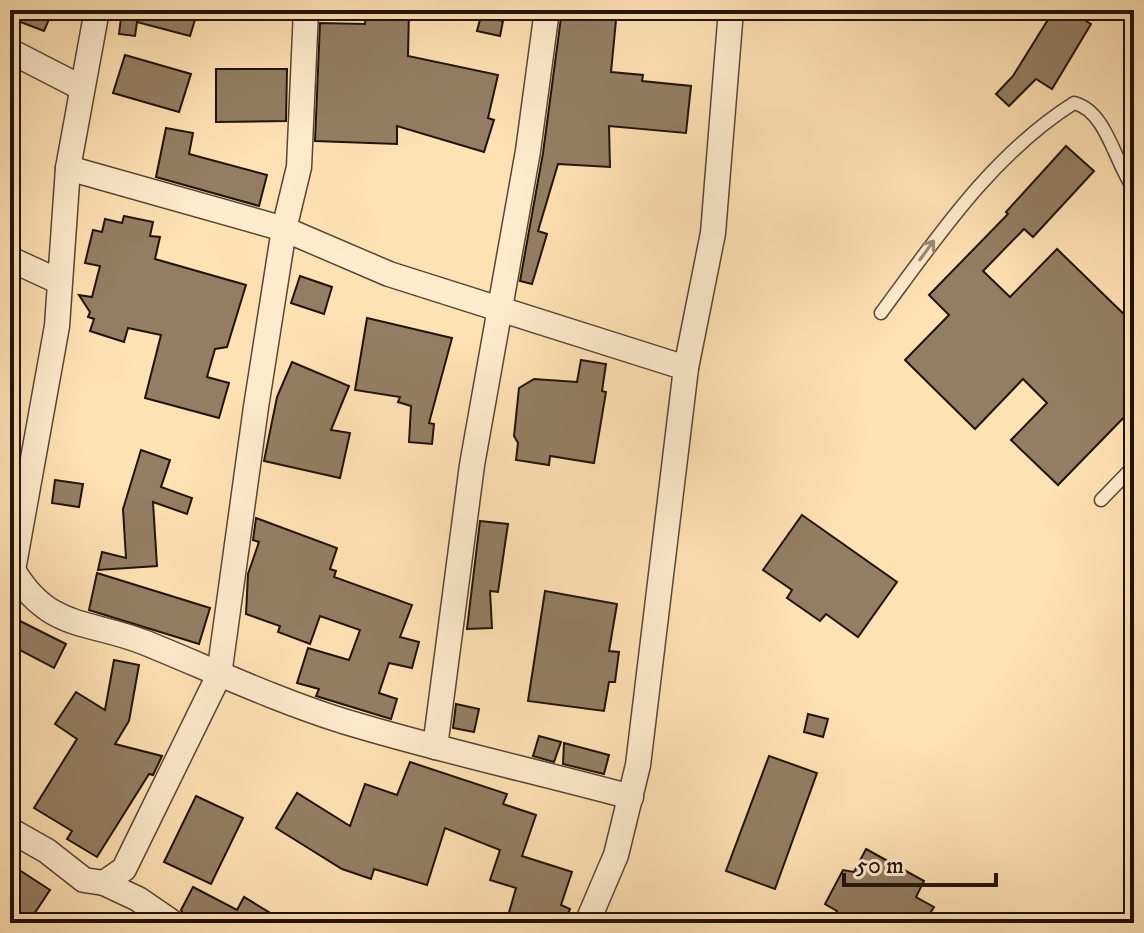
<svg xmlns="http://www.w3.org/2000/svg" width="1144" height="933" viewBox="0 0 1144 933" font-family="'IM FELL DW Pica',serif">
<rect width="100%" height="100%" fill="#ffe2b4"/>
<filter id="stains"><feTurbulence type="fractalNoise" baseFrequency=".0025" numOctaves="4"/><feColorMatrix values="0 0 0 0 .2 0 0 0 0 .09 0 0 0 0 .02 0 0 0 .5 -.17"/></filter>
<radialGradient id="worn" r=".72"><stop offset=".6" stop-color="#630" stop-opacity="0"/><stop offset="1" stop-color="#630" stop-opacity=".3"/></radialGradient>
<g fill="#947e63" stroke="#21120b" stroke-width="2">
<polygon points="10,10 53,10 44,31 10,18"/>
<polygon points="113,10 198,10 190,36 137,22 135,36 119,34 121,18 112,15"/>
<polygon points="366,10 409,10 408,56 498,75 488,118 494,120 484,152 397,126 397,144 315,141 320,23 365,24"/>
<polygon points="562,10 617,10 611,72 643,75 642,81 691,86 686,133 609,126 610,167 558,164 538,231 547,234 532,284 520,281 543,153"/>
<polygon points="1054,10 1068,10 1091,24 1052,89 1036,79 1009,106 996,94 1013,76"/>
<polygon points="481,16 503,21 500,36 477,31"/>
<polygon points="125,55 191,74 179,112 113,93"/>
<polygon points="216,69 287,69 286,121 216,122"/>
<polygon points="166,128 193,133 189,154 267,175 259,206 156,177"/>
<polygon points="1066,146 1094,171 1033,237 1024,229 983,271 1010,297 1057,249 1134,324 1134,407 1058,485 1011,440 1047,403 1023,379 975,429 905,360 949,315 929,295 1008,214 1006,212"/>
<polygon points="124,216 153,222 150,236 160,237 155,259 246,285 227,347 215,349 207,377 229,383 219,418 145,398 161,335 128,328 124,342 90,331 94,319 88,317 90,312 79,295 92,297 100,266 85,263 93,230 102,232 105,219 122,223"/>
<polygon points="300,276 332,287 324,314 291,303"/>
<polygon points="367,318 452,338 429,423 434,424 432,444 409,442 411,406 398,402 400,397 355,390"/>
<polygon points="581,360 606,364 602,391 606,392 594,463 550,456 549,465 516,460 518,443 514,436 519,388 534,379 577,382"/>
<polygon points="292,362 349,386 331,430 350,433 340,478 264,461 277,397"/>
<polygon points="141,450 170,460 161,487 192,498 187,514 153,502 157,566 98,570 102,552 126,558 123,509"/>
<polygon points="55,480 83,484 79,507 52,503"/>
<polygon points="802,515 897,582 858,637 826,614 820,621 787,598 792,590 763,570"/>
<polygon points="256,518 337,548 330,569 336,571 334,577 412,605 400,637 419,642 412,668 389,663 379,693 397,699 391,719 316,696 319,689 297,683 308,648 349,660 360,630 320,616 310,644 278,632 280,626 246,614 248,574 259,542 253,540"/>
<polygon points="480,521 508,524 498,592 490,591 492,628 467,629"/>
<polygon points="97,573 210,608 199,644 89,610"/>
<polygon points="545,591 617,604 609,651 619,652 615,682 609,682 604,711 528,701"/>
<polygon points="10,616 66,644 54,668 10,645"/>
<polygon points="114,660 139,665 129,721 115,744 162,756 153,775 149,774 97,857 67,839 72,831 34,808 77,739 55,724 76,692 105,710"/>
<polygon points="456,704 479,709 474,732 453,728"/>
<polygon points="808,714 828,719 823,737 804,732"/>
<polygon points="539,736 561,742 554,762 533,756"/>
<polygon points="564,743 609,755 604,774 563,764"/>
<polygon points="769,756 817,773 775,889 726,871"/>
<polygon points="410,762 507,794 503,804 536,815 522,856 572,872 561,905 570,909 564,923 506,923 516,888 490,880 500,850 445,828 427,885 374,869 371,879 342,869 276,828 297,793 350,826 365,784 397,795"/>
<polygon points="196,796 243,818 211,884 164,862"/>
<polygon points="866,849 924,881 916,897 934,907 924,923 830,923 837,911 825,904 843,870 854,872"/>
<polygon points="10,864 50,890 28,923 10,923"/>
<polygon points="193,887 237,910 244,897 287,923 188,923 181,910"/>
</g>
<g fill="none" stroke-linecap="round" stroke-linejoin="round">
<defs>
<g id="lane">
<path d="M 881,313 C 938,236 992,155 1074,103 C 1107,111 1115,164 1134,189"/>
<polyline points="1101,500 1134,466"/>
</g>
<g id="street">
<path d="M 97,10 L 68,168 L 57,326 L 13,570 C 49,631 89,620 146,643 C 212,670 276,700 343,721 C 438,750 535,771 631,797"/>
<polyline points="10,51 82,88"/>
<polyline points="68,168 284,229 389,274 686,368"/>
<polyline points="10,259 58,281"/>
<polyline points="435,747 472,465 528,151 547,10"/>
<polyline points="10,830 47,851 84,880 104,883 124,869 219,675 256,407 284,229 299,167 306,10"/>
<polyline points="104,883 138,899 173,923"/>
<polyline points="587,923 616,855 638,765 686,368 713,233 731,10"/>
</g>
</defs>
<use href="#lane" stroke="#584635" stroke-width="15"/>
<use href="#street" stroke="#584635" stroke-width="27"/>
<use href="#lane" stroke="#ffecce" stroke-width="12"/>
<use href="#street" stroke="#ffecce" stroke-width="24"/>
</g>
<defs><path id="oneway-shaft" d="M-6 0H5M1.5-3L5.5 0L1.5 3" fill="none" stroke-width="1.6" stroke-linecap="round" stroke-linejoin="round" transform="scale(2)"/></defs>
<use stroke="#9b8a76" href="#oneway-shaft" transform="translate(927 250) rotate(-54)"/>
<rect width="1144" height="933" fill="none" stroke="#ffe2b4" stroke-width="40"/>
<rect x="12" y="12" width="1120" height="909" fill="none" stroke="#21120b" stroke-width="4"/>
<rect x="20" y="20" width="1104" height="893" fill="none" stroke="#21120b" stroke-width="2"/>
<path d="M844 873v12h152v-12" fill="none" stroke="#21120b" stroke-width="4"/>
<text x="856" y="873" font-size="24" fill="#21120b" stroke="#ffecce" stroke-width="6" paint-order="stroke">50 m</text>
<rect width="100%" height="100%" filter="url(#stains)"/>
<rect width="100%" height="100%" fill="url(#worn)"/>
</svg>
